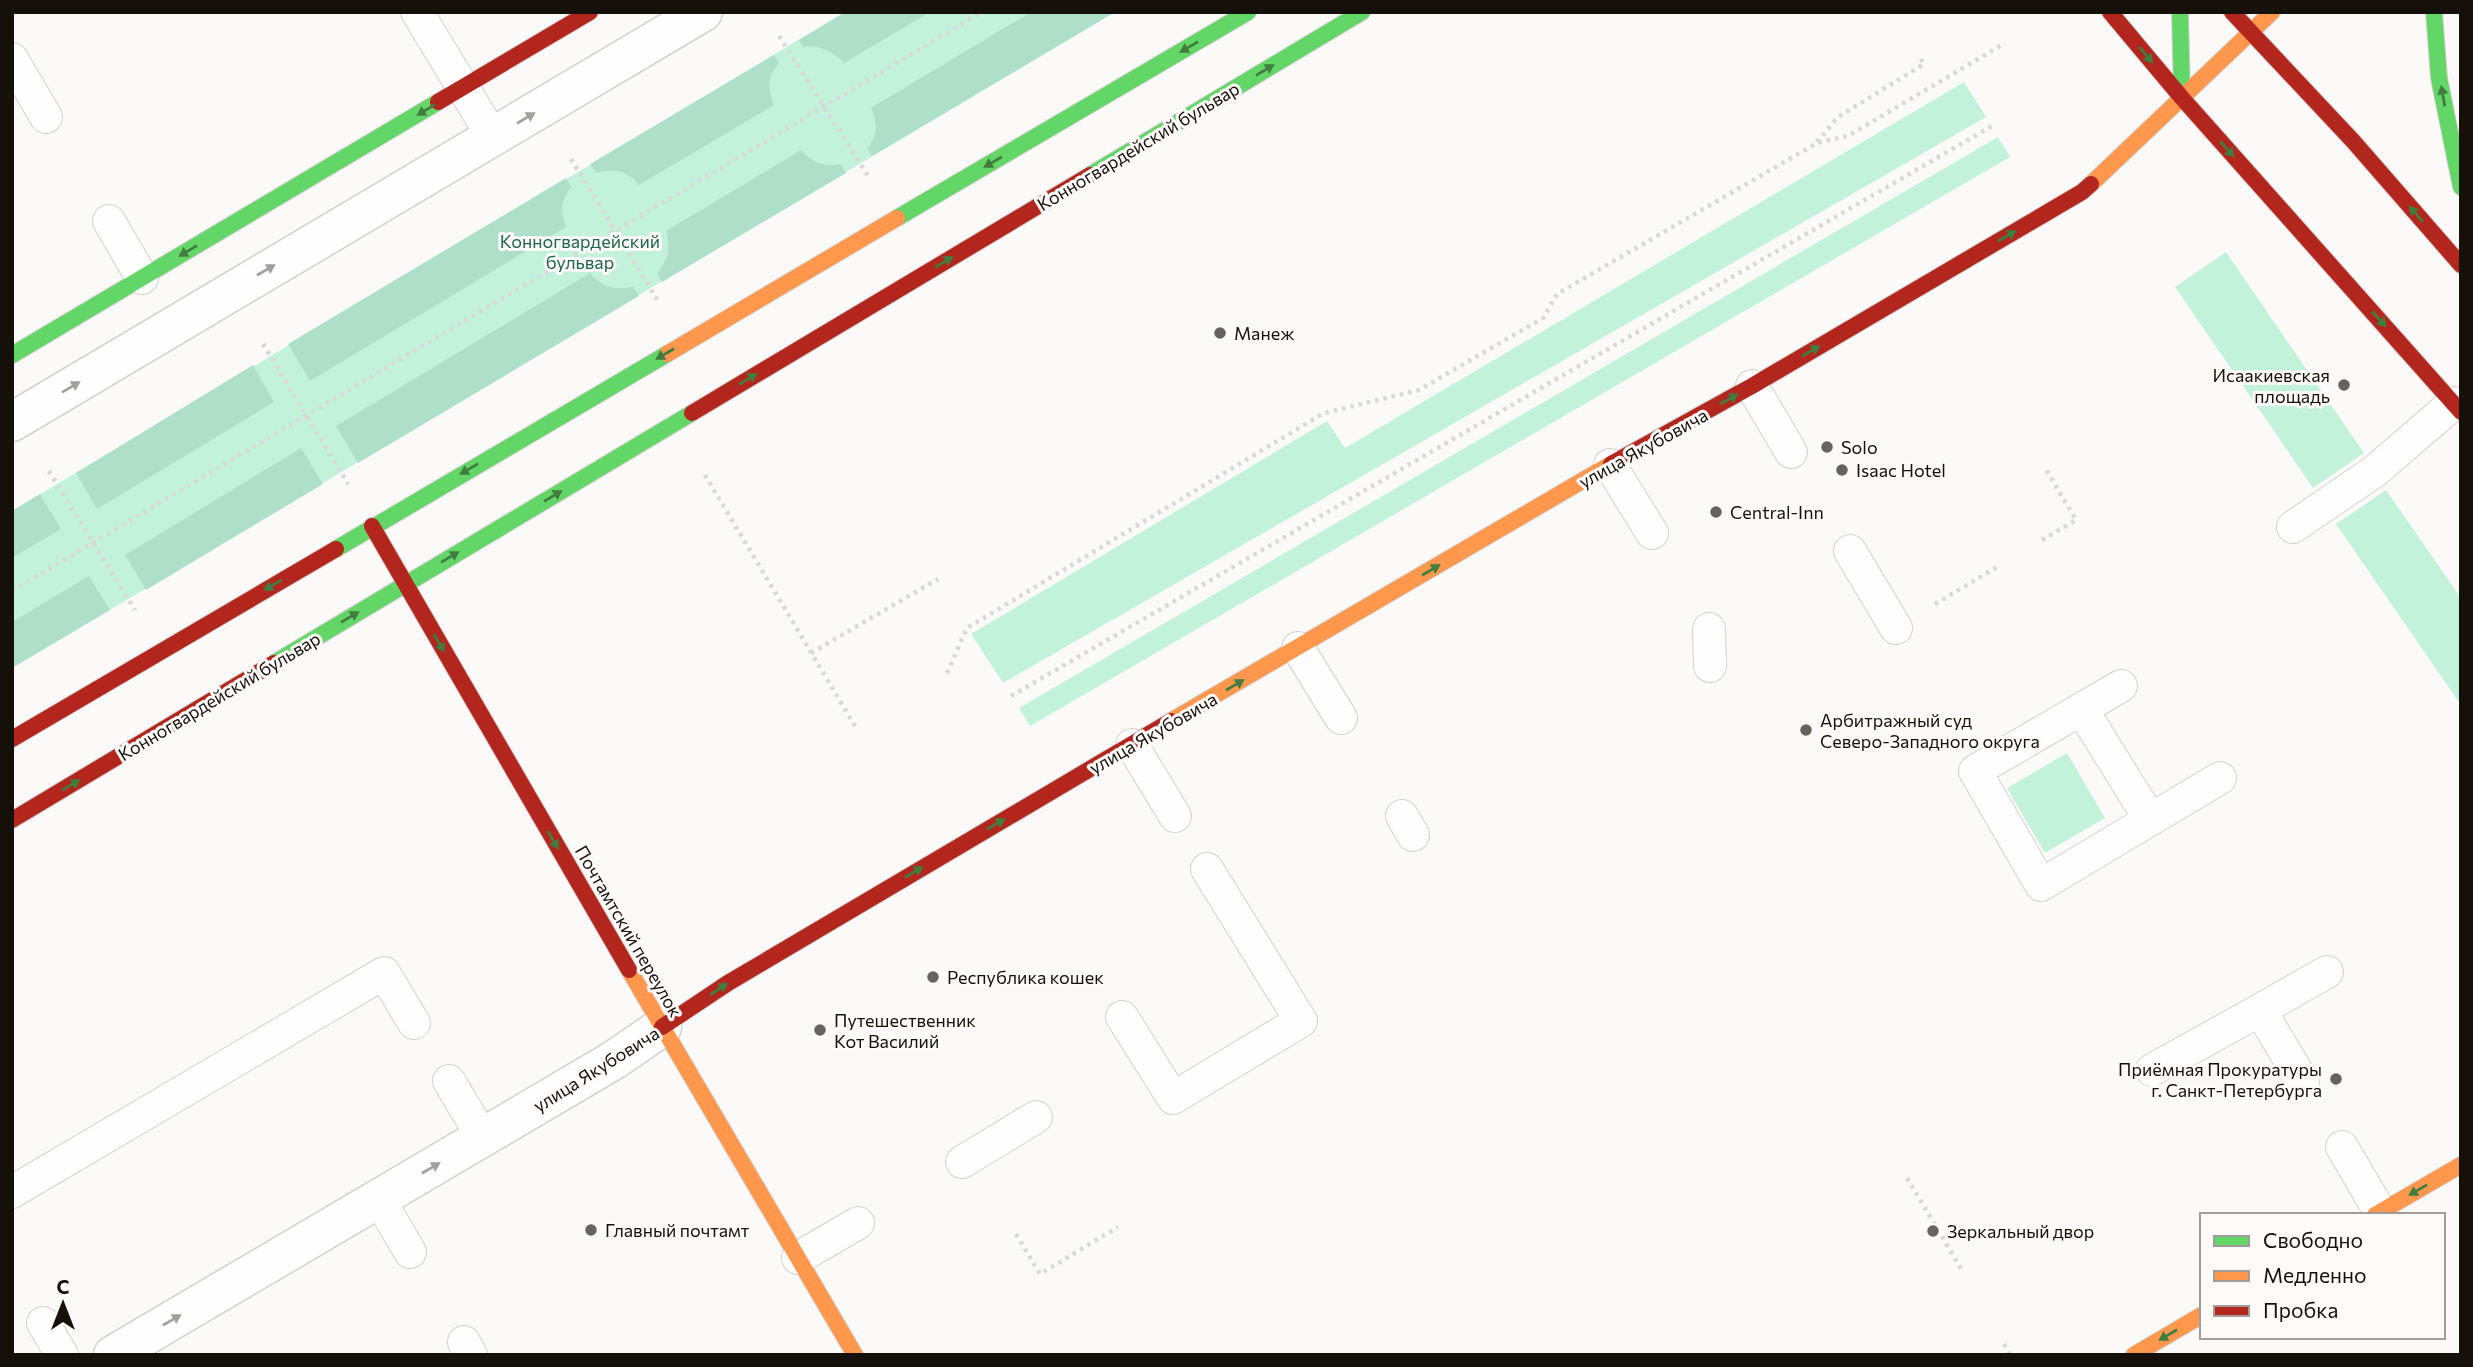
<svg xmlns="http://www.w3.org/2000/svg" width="2473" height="1367" viewBox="0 0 2473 1367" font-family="Commissioner,sans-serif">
<rect width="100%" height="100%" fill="#fcfaf8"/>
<g fill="#c3f2db">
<polygon points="845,12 1115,12 12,668 12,511"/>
<polygon points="1964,82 1986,117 1003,683 971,634 1327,421 1345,448"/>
<polygon points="1998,137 2010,157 1030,726 1019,708"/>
<polygon points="2226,252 2364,453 2313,488 2175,287"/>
<polygon points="2386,490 2461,598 2461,705 2336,524"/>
<polygon points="2067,753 2105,818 2045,853 2007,788"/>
</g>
<g fill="#aee0c9">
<path d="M 845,12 L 930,12 L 844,63 C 831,51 821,45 803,47 L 799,40 Z"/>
<path d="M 1031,12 L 1115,12 L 872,156 L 867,149 C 878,135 878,124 871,108 Z"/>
<path d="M 774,55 L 779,63 C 767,77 767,88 774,105 L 639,185 C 627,170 614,168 596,173 L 590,164 Z"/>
<path d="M 801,150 C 812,162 824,168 841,164 L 846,173 L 662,282 L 657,274 C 668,259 671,249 666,231 Z"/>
<path d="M 566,178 L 571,187 C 561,201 560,212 566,227 L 310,381 L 288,344 Z"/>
<path d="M 590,273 C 603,288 614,290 633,287 L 639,296 L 358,463 L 336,426 Z"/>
<polygon points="253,365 274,402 97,509 76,473"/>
<polygon points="301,448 323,484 146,590 125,555"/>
<polygon points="40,494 61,529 12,558 12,511"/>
<polygon points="89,576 110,610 12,668 12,622"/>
</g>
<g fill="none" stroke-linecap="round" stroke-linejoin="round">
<defs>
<g id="lane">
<polyline points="417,12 493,137"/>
<polyline points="12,59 46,117"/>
<polyline points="109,221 142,278"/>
<polyline points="1752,386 1791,452"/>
<polyline points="1610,465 1652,533"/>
<polyline points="2293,527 2375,471 2454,403"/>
<polyline points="1850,551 1896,628"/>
<polyline points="1709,629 1710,666"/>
<polyline points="1298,648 1341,718"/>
<polyline points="2121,686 1975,771 2041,885 2220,778"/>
<polyline points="2082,710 2150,819"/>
<polyline points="1132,745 1175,816"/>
<polyline points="1402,816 1413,835"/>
<polyline points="1122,1017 1173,1098 1301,1021 1207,869"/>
<polyline points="2152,1070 2260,1010"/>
<polyline points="449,1081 483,1138"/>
<polyline points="2303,1082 2260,1010 2327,972"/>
<polyline points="2342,1147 2380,1212"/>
<polyline points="962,1162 1036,1117"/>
<polyline points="12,1192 384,973 414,1023"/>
<polyline points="379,1199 410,1252"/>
<polyline points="798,1258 858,1223"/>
<polyline points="43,1323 62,1355"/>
<polyline points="464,1342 471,1355"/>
</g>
<g id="street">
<polyline points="12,422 703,12"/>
<polyline points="113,1355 614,1060 662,1027"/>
</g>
<g id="fast">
<polyline points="2180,12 2182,98"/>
<polyline points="2434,12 2439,78 2461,187"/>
<polyline points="1090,175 1362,12"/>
<polyline points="897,218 1248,12"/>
<polyline points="12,355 438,102"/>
<polyline points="336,549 667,354"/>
<polyline points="274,663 692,413"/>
</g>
<g id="slow">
<polyline points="2091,184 2272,12"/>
<polyline points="667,354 897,218"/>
<polyline points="1171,721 1611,464"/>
<polyline points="629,970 855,1355"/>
<polyline points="2375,1215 2461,1165"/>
<polyline points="2134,1355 2202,1315"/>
</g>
<g id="jam">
<polyline points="2110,12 2182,98 2461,412"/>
<polyline points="2232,12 2353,141 2461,265"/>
<polyline points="438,102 590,12"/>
<polyline points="692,413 1090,175"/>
<polyline points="1611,464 1752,386 2082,192 2091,184"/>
<polyline points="372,526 629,970"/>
<polyline points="12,739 336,549"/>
<polyline points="12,820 274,663"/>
<polyline points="662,1027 728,983 1171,721"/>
</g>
</defs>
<use href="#lane" stroke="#d4d0cd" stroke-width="34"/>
<use href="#street" stroke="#d4d0cd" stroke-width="41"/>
<use href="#fast" stroke="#d4d0cd" stroke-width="18"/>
<use href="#slow" stroke="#d4d0cd" stroke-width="18"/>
<use href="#jam" stroke="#d4d0cd" stroke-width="18"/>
<g stroke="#d9d8d8" stroke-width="4.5" stroke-dasharray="3.5 5" stroke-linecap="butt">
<polyline points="779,36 868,176"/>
<polyline points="1817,142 1838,117 1924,64 1919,56"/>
<polyline points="571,159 658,301"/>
<polyline points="263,344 348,484"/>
<polyline points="49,471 135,610"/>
<polyline points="705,475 855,726"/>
<polyline points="2042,540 2076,520 2045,468"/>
<polyline points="12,591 982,12"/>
<polyline points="1935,604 1997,567"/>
<polyline points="811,653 938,579"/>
<polyline points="947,673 967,628 1324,413 1419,390 1543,318 1557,294 1817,143 1848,136 2005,43"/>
<polyline points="1011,696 1992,126"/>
<polyline points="1907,1178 1963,1272"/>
<polyline points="1016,1234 1040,1274 1118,1227"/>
<polyline points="2004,1344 2010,1355"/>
</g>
<use href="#lane" stroke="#fffefe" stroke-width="32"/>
<use href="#street" stroke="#fffefe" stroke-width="38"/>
<use href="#fast" stroke="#63d668" stroke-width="16"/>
<use href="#slow" stroke="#ff974d" stroke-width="16"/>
<use href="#jam" stroke="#b3261e" stroke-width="16"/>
</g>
<defs><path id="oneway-solid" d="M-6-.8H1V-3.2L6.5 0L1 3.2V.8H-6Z" transform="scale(1.75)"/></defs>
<g fill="#407d3e">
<use href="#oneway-solid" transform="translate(1189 47) rotate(150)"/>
<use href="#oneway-solid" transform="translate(2146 55) rotate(50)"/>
<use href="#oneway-solid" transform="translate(1265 70) rotate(-31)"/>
<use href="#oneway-solid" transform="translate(2443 96) rotate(-100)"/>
<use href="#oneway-solid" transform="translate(426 110) rotate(149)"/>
<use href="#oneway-solid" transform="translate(2227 149) rotate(48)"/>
<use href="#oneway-solid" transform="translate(993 162) rotate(150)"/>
<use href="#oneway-solid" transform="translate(2416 214) rotate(-131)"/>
<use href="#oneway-solid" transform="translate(2007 236) rotate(-30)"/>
<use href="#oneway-solid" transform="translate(188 251) rotate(149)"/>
<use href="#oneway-solid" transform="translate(944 262) rotate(-31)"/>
<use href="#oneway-solid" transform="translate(2379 319) rotate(48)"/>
<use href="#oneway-solid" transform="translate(1811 351) rotate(-31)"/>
<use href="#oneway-solid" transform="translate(665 354) rotate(150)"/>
<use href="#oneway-solid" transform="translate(748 379) rotate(-31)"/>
<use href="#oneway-solid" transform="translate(1729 399) rotate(-29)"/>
<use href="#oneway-solid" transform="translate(469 469) rotate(150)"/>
<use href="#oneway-solid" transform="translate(553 496) rotate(-31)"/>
<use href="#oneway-solid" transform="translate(450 557) rotate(-31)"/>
<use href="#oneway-solid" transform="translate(1431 570) rotate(-30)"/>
<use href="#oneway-solid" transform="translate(273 585) rotate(149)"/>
<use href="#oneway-solid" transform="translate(350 617) rotate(-31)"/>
<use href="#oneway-solid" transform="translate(439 643) rotate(60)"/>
<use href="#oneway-solid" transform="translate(1235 685) rotate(-30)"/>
<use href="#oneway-solid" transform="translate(71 785) rotate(-31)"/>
<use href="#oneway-solid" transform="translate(996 824) rotate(-30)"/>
<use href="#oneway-solid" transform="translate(553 840) rotate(60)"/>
<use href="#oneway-solid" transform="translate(914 872) rotate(-31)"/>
<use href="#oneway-solid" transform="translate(719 989) rotate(-34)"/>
<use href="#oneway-solid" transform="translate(2418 1190) rotate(150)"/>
<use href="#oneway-solid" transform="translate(2168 1335) rotate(150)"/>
</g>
<g fill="#a29f9d">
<use href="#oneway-solid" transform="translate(526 118) rotate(-31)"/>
<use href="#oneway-solid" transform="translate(266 270) rotate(-30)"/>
<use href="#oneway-solid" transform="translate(71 387) rotate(-31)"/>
<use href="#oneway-solid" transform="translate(431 1168) rotate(-30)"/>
<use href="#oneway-solid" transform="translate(172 1320) rotate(-30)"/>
</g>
<g fill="#66625e" stroke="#fdfaf7" stroke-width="2.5">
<circle cx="1220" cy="333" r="7"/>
<circle cx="2344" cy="385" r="7"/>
<circle cx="1827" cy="447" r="7"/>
<circle cx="1842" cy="470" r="7"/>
<circle cx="1716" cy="512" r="7"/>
<circle cx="1806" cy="730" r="7"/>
<circle cx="933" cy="977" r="7"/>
<circle cx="820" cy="1030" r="7"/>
<circle cx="2336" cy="1079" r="7"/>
<circle cx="591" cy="1230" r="7"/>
<circle cx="1933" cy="1231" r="7"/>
</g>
<g text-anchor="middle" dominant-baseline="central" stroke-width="6" stroke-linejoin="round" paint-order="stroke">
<g font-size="18" fill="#16100b" stroke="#fdfaf7">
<text transform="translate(1138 146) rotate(-31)">Конногвардейский бульвар</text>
<text transform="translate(1643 448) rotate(-29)">улица Якубовича</text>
<text transform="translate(219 696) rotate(-31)">Конногвардейский бульвар</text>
<text transform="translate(1153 733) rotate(-30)">улица Якубовича</text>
<text transform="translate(629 931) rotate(60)">Почтамтский переулок</text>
<text transform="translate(596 1069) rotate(-32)">улица Якубовича</text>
</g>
<g font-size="18" fill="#21664a" stroke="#fdfaf7">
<text x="580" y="241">Конногвардейский<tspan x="580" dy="21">бульвар</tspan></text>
</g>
<g font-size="18" fill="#16100b" stroke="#fdfaf7" text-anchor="start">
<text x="1234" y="333">Манеж</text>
<text x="2330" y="375" text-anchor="end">Исаакиевская<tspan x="2330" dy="21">площадь</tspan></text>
<text x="1841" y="447">Solo</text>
<text x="1856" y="470">Isaac Hotel</text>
<text x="1730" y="512">Central-Inn</text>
<text x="1820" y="720">Арбитражный суд<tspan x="1820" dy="21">Северо-Западного округа</tspan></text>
<text x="947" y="977">Республика кошек</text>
<text x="834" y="1020">Путешественник<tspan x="834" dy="21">Кот Василий</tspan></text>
<text x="2322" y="1069" text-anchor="end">Приёмная Прокуратуры<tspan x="2322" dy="21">г. Санкт-Петербурга</tspan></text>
<text x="605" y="1230">Главный почтамт</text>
<text x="1947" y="1231">Зеркальный двор</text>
</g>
</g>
<rect width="2473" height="1367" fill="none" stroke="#16100b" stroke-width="28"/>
<rect x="2200" y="1213" width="245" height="126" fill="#fdfaf7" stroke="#a19c99" stroke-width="2"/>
<rect x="2214" y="1236" width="35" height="10" fill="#63d668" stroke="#a19c99" stroke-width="2"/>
<text x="2263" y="1248" font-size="21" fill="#16100b">Свободно</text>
<rect x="2214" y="1271" width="35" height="10" fill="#ff974d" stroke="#a19c99" stroke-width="2"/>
<text x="2263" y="1283" font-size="21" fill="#16100b">Медленно</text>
<rect x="2214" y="1306" width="35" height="10" fill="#b3261e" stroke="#a19c99" stroke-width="2"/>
<text x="2263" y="1318" font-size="21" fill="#16100b">Пробка</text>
<g transform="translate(63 1304)" stroke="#fdfaf7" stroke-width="5" paint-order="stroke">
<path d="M0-5L12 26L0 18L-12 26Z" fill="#16100b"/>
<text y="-10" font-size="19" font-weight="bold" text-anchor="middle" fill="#16100b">С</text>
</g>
</svg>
